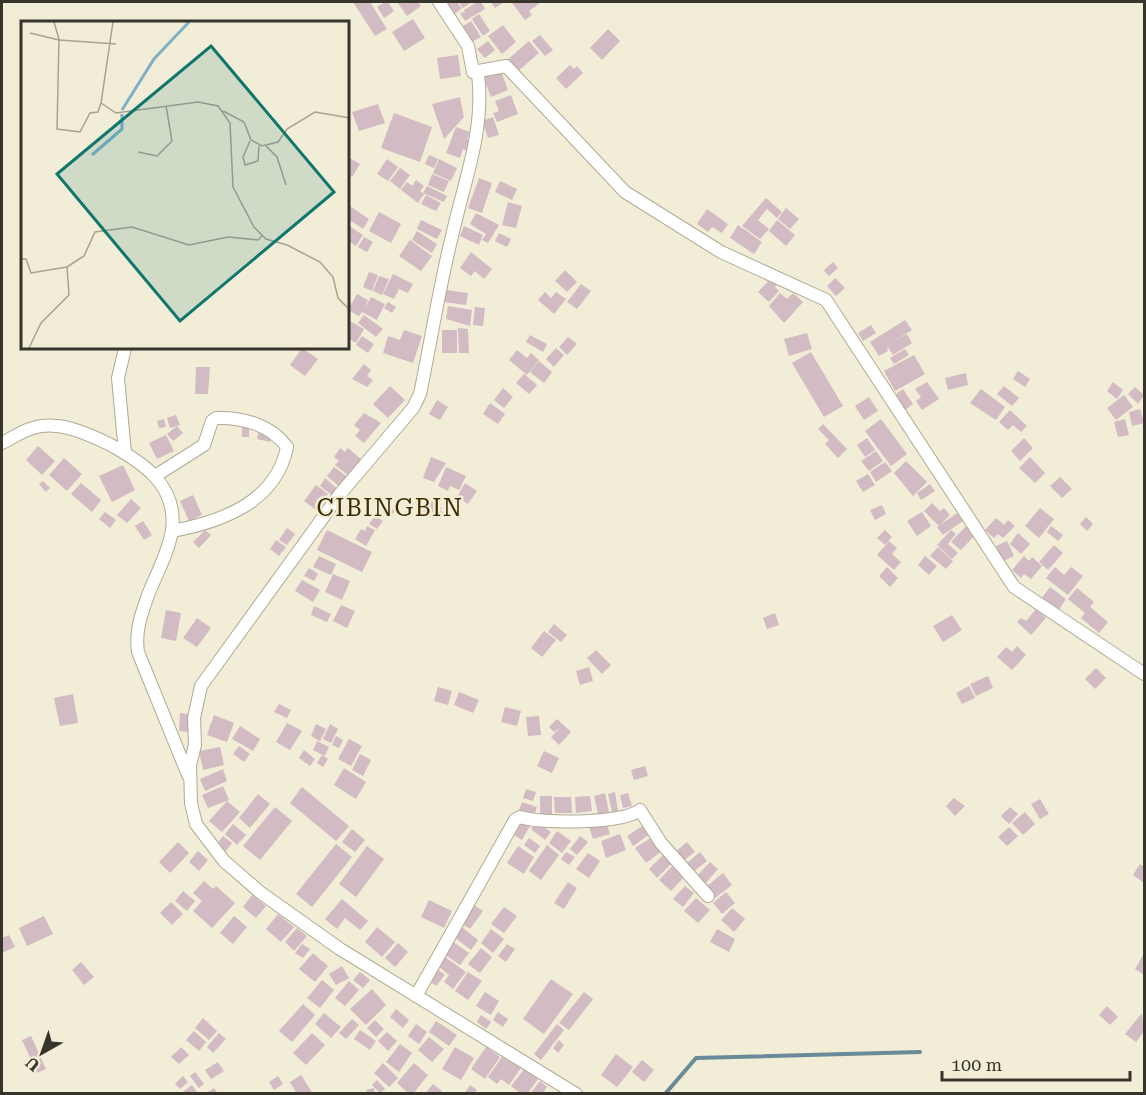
<svg xmlns="http://www.w3.org/2000/svg" width="1146" height="1095" viewBox="0 0 1146 1095" font-family="'Roboto Serif',serif">
<rect width="100%" height="100%" fill="#f1edd7"/>
<g fill="none" stroke-linecap="round" stroke-linejoin="round">
<polyline stroke="#698b99" stroke-width="4" points="665,1094 696,1058 920,1052"/>
</g>
<g fill="#d3bbc3">
<polygon points="353,2 370,2 387,29 375,36"/>
<polygon points="385,2 388,2 394,11 384,18 377,7"/>
<polygon points="397,2 418,2 421,6 407,16"/>
<polygon points="440,2 457,2 462,8 451,17"/>
<polygon points="459,2 472,2 463,8"/>
<polygon points="477,2 481,2 485,9 465,21 460,13 465,12 464,10"/>
<polygon points="491,2 504,2 495,8"/>
<polygon points="514,2 537,2 539,4 529,11 532,15 525,20 512,3"/>
<polygon points="479,14 490,31 483,36 472,19"/>
<polygon points="413,19 425,38 404,51 392,32"/>
<polygon points="471,21 481,37 472,42 463,26"/>
<polygon points="503,25 516,42 502,54 488,36"/>
<polygon points="608,29 620,41 602,60 590,48"/>
<polygon points="540,35 553,50 545,56 532,41"/>
<polygon points="488,41 495,50 485,58 477,49"/>
<polygon points="529,41 539,53 517,72 507,60"/>
<polygon points="458,55 461,76 440,79 437,58"/>
<polygon points="570,65 574,69 577,66 583,73 566,89 556,78"/>
<polygon points="501,71 508,90 491,97 483,77"/>
<polygon points="511,95 518,114 497,122 493,113 499,111 495,101"/>
<polygon points="460,97 464,117 444,139 432,104"/>
<polygon points="378,104 385,123 359,131 352,112"/>
<polygon points="394,113 432,127 420,162 381,148"/>
<polygon points="493,117 499,135 488,138 482,121"/>
<polygon points="456,127 470,132 467,139 471,140 467,151 463,149 460,158 446,153"/>
<polygon points="429,155 438,159 434,168 425,164"/>
<polygon points="348,157 360,164 352,177 348,175"/>
<polygon points="387,159 398,167 388,181 377,174"/>
<polygon points="439,159 457,168 451,181 433,173"/>
<polygon points="400,168 410,175 400,189 390,181"/>
<polygon points="432,174 449,181 444,192 428,185"/>
<polygon points="479,178 492,183 482,213 468,208"/>
<polygon points="416,180 424,186 420,191 424,194 418,203 401,190 407,182 412,186"/>
<polygon points="500,181 517,189 512,200 495,192"/>
<polygon points="427,186 447,196 444,202 423,193"/>
<polygon points="426,195 441,203 436,211 421,204"/>
<polygon points="766,198 782,212 777,218 767,209 758,220 769,229 760,239 742,226"/>
<polygon points="508,202 522,206 516,228 502,225"/>
<polygon points="348,205 369,219 363,229 348,219"/>
<polygon points="786,208 799,219 790,229 778,219"/>
<polygon points="707,209 728,224 722,233 712,227 708,232 697,224"/>
<polygon points="379,212 401,224 391,243 369,231"/>
<polygon points="476,213 499,225 488,243 482,240 486,234 470,224"/>
<polygon points="421,220 442,230 437,239 417,229"/>
<polygon points="777,220 795,235 786,246 769,231"/>
<polygon points="348,225 363,235 356,246 348,241"/>
<polygon points="738,225 762,242 754,254 730,238"/>
<polygon points="464,226 483,235 479,245 460,236"/>
<polygon points="417,231 437,244 432,253 412,240"/>
<polygon points="499,233 511,239 507,247 495,241"/>
<polygon points="364,237 373,242 367,252 358,247"/>
<polygon points="410,240 432,256 421,271 399,256"/>
<polygon points="471,252 492,269 484,279 475,271 471,276 460,268"/>
<polygon points="833,262 838,268 829,276 824,270"/>
<polygon points="565,270 577,282 567,292 555,281"/>
<polygon points="369,272 378,275 372,291 363,287"/>
<polygon points="393,274 413,284 408,293 399,289 394,299 383,294"/>
<polygon points="379,276 389,279 382,295 373,291"/>
<polygon points="771,278 778,283 775,287 779,291 769,302 758,292"/>
<polygon points="835,278 845,288 836,296 827,286"/>
<polygon points="581,284 591,291 577,309 567,302"/>
<polygon points="446,290 468,293 466,305 444,302"/>
<polygon points="545,292 551,298 556,292 566,299 554,314 538,300"/>
<polygon points="780,293 787,299 793,293 803,302 784,323 769,306"/>
<polygon points="357,294 368,300 365,308 371,297 385,304 377,320 362,312 359,316 348,310"/>
<polygon points="388,302 396,307 392,313 384,308"/>
<polygon points="448,306 472,310 470,326 446,319"/>
<polygon points="475,307 485,308 483,326 473,325"/>
<polygon points="364,315 383,329 376,337 358,323"/>
<polygon points="348,320 364,329 356,343 348,338"/>
<polygon points="905,320 912,330 894,341 907,334 912,343 893,355 887,346 888,351 879,356 870,342"/>
<polygon points="871,325 876,333 863,341 858,333"/>
<polygon points="458,328 468,329 469,353 459,353"/>
<polygon points="404,330 422,336 413,363 383,353 388,336 400,340"/>
<rect x="442" y="330" width="15" height="23"/>
<polygon points="807,333 812,349 789,356 784,339"/>
<polygon points="530,335 547,344 543,352 526,342"/>
<polygon points="362,336 374,344 368,353 356,345"/>
<polygon points="568,337 577,344 567,355 559,347"/>
<polygon points="302,348 318,359 305,376 290,365"/>
<polygon points="556,348 564,355 554,367 546,359"/>
<polygon points="905,349 909,355 894,364 890,358"/>
<polygon points="517,350 527,358 531,353 539,360 527,375 509,360"/>
<polygon points="811,352 843,406 824,417 792,363"/>
<polygon points="914,355 925,374 895,391 884,371"/>
<polygon points="539,361 552,372 544,383 530,372"/>
<polygon points="364,364 371,370 367,376 373,380 367,387 352,379"/>
<polygon points="196,367 210,367 208,394 195,394"/>
<polygon points="1018,371 1030,379 1025,387 1013,379"/>
<polygon points="966,373 968,385 948,390 945,378"/>
<polygon points="524,374 537,385 529,394 516,383"/>
<polygon points="927,382 939,399 922,410 916,401 921,397 915,389"/>
<polygon points="1113,382 1123,390 1117,399 1107,391"/>
<polygon points="390,386 405,400 388,418 373,404"/>
<polygon points="1004,386 1019,398 1012,406 997,394"/>
<polygon points="1135,387 1144,395 1138,404 1128,394"/>
<polygon points="503,388 513,397 504,408 494,400"/>
<polygon points="903,389 913,404 905,410 895,395"/>
<polygon points="981,389 1005,407 996,420 970,403"/>
<polygon points="1124,395 1133,407 1116,420 1107,408"/>
<polygon points="869,397 878,411 864,420 855,406"/>
<polygon points="437,400 448,407 440,420 429,414"/>
<polygon points="490,403 505,414 498,424 483,414"/>
<polygon points="1140,409 1144,423 1132,426 1129,412"/>
<polygon points="1010,410 1027,426 1021,432 1013,425 1008,430 999,422"/>
<polygon points="364,413 381,423 364,443 355,436 360,430 354,425"/>
<polygon points="176,415 180,425 170,428 167,418"/>
<polygon points="164,419 166,427 159,428 157,421"/>
<polygon points="881,419 907,454 891,466 865,431"/>
<polygon points="1125,419 1129,435 1118,437 1114,422"/>
<polygon points="823,424 847,449 838,458 825,444 829,440 818,429"/>
<polygon points="177,426 183,433 173,441 167,434"/>
<rect x="242" y="426" width="7" height="11"/>
<polygon points="259,430 272,432 270,442 257,439"/>
<polygon points="166,435 174,451 157,459 149,443"/>
<polygon points="867,438 875,450 865,457 857,445"/>
<polygon points="1024,438 1033,448 1020,461 1011,451"/>
<polygon points="38,446 55,461 42,475 26,460"/>
<polygon points="340,448 345,452 348,448 362,460 349,476 335,465 339,461 334,457"/>
<polygon points="876,451 883,461 869,471 861,461"/>
<polygon points="431,457 446,463 434,482 423,478"/>
<polygon points="1030,457 1045,473 1035,483 1019,468"/>
<polygon points="64,458 82,474 67,491 49,475"/>
<polygon points="906,461 927,482 913,496 894,473"/>
<polygon points="885,462 892,471 876,482 870,472"/>
<polygon points="123,465 135,490 112,502 99,476"/>
<polygon points="334,467 349,478 341,488 327,476"/>
<polygon points="446,467 466,476 459,490 450,486 448,491 438,486"/>
<polygon points="868,474 875,485 863,492 856,481"/>
<polygon points="1060,477 1072,489 1062,498 1050,486"/>
<polygon points="325,478 338,489 333,496 320,486"/>
<polygon points="43,481 50,488 46,492 39,484"/>
<polygon points="81,483 101,500 92,512 71,494"/>
<polygon points="465,483 477,491 468,504 457,497"/>
<polygon points="930,484 935,491 921,500 917,493"/>
<polygon points="316,485 328,494 316,510 304,501"/>
<polygon points="193,495 202,515 189,521 180,501"/>
<polygon points="131,499 141,508 127,523 117,515"/>
<polygon points="432,500 442,508 440,510 445,514 441,519 437,515 434,519 423,512"/>
<polygon points="386,503 395,511 389,518 380,510"/>
<polygon points="932,503 940,511 944,508 950,515 939,526 924,511"/>
<polygon points="882,505 886,514 875,520 870,510"/>
<polygon points="1040,508 1054,519 1039,538 1025,526"/>
<polygon points="105,512 116,520 110,528 99,519"/>
<polygon points="922,512 931,526 917,536 907,521"/>
<polygon points="957,513 963,521 943,535 937,527"/>
<polygon points="375,516 383,521 377,529 369,524"/>
<polygon points="1086,517 1093,524 1087,531 1080,524"/>
<polygon points="996,518 1004,525 1008,520 1015,526 1003,538 998,534 994,538 985,530"/>
<polygon points="143,521 152,535 144,540 135,526"/>
<polygon points="967,525 976,534 961,550 951,542"/>
<polygon points="367,526 375,530 366,546 355,539 361,529 365,531"/>
<polygon points="1051,526 1063,535 1058,541 1047,532"/>
<polygon points="287,528 295,534 287,545 279,540"/>
<polygon points="205,530 211,535 199,548 193,542"/>
<polygon points="327,530 372,552 362,572 317,550"/>
<polygon points="885,530 892,537 885,545 877,538"/>
<polygon points="951,530 956,534 948,544 958,553 952,559 937,545"/>
<polygon points="1018,533 1030,544 1021,554 1010,544"/>
<polygon points="276,540 286,547 279,556 270,549"/>
<polygon points="889,541 897,548 892,554 901,562 894,570 877,555"/>
<polygon points="1007,541 1014,556 1003,561 996,546"/>
<polygon points="1054,545 1063,553 1048,570 1039,562"/>
<polygon points="938,547 953,561 946,569 930,556"/>
<polygon points="319,556 336,564 331,575 313,567"/>
<polygon points="925,556 937,566 929,575 918,565"/>
<polygon points="1024,556 1029,561 1032,557 1042,566 1031,579 1024,574 1021,578 1012,570"/>
<polygon points="887,567 898,578 890,587 879,576"/>
<polygon points="1055,567 1064,575 1071,567 1083,576 1068,595 1046,578"/>
<polygon points="309,568 318,574 314,581 304,576"/>
<polygon points="333,574 350,581 342,600 325,592"/>
<polygon points="302,580 320,590 313,602 295,591"/>
<polygon points="1050,587 1066,599 1058,611 1041,599"/>
<polygon points="1077,588 1094,602 1090,607 1108,622 1099,633 1081,618 1085,613 1068,599"/>
<polygon points="341,605 355,611 347,628 333,621"/>
<polygon points="314,606 331,614 327,622 311,615"/>
<polygon points="1036,609 1046,618 1031,635 1017,622 1021,618 1026,621"/>
<polygon points="166,610 181,613 176,641 161,638"/>
<polygon points="775,613 779,625 767,629 763,618"/>
<polygon points="952,615 962,630 943,642 933,626"/>
<polygon points="197,618 211,628 197,647 183,638"/>
<polygon points="554,624 567,635 561,642 548,632"/>
<polygon points="544,631 556,640 542,657 531,648"/>
<polygon points="1017,646 1026,655 1012,670 997,657 1006,647 1012,652"/>
<polygon points="596,650 611,665 602,674 587,658"/>
<polygon points="589,667 593,681 580,685 576,671"/>
<polygon points="1096,668 1106,678 1095,689 1085,679"/>
<polygon points="988,676 993,688 976,696 970,684"/>
<polygon points="969,686 975,698 962,704 956,693"/>
<polygon points="438,687 452,691 448,705 434,701"/>
<polygon points="459,692 479,700 473,713 454,705"/>
<polygon points="73,694 78,723 60,726 54,698"/>
<polygon points="279,704 291,710 287,718 274,712"/>
<polygon points="505,707 521,711 517,726 501,722"/>
<polygon points="180,713 190,714 189,732 179,731"/>
<polygon points="214,715 234,723 227,742 207,735"/>
<polygon points="539,716 541,735 528,736 526,717"/>
<polygon points="557,719 571,732 559,745 551,737 560,728 554,732 549,727"/>
<polygon points="287,723 302,731 290,750 276,742"/>
<polygon points="316,724 326,729 320,741 311,736"/>
<polygon points="330,724 338,729 331,743 323,739"/>
<polygon points="240,726 260,739 253,751 232,739"/>
<polygon points="336,736 343,740 339,748 332,745"/>
<polygon points="349,739 362,746 351,766 338,759"/>
<polygon points="317,741 329,747 325,756 313,750"/>
<polygon points="239,746 250,754 244,762 233,754"/>
<polygon points="220,747 224,765 203,770 199,751"/>
<polygon points="304,750 315,759 310,766 299,758"/>
<polygon points="544,751 559,758 552,773 537,766"/>
<polygon points="360,754 371,760 363,776 352,770"/>
<polygon points="322,755 328,759 323,767 317,763"/>
<polygon points="645,766 648,776 634,780 631,770"/>
<polygon points="344,768 366,782 356,799 334,785"/>
<polygon points="223,769 227,781 205,791 200,779"/>
<polygon points="223,786 229,800 208,808 202,795"/>
<polygon points="302,787 349,826 336,841 290,803"/>
<polygon points="526,789 536,792 533,801 523,798"/>
<polygon points="615,792 618,811 612,812 608,794"/>
<polygon points="605,793 609,812 598,814 594,796"/>
<polygon points="628,793 632,806 623,808 620,795"/>
<polygon points="258,794 270,804 250,828 239,818"/>
<rect x="540" y="796" width="12" height="19"/>
<polygon points="590,796 592,811 576,813 575,797"/>
<polygon points="554,797 571,797 572,813 555,813"/>
<polygon points="954,798 965,806 955,816 946,806"/>
<polygon points="1040,799 1049,814 1040,819 1031,804"/>
<polygon points="227,801 240,812 222,832 209,821"/>
<polygon points="522,802 537,807 534,816 519,811"/>
<polygon points="275,807 292,821 260,860 243,846"/>
<polygon points="1010,807 1018,814 1009,824 1001,816"/>
<polygon points="1025,812 1035,824 1023,835 1012,823"/>
<polygon points="522,821 530,826 522,840 514,835"/>
<polygon points="537,822 551,832 545,840 531,829"/>
<polygon points="606,822 610,834 593,839 589,827"/>
<polygon points="233,824 246,835 237,845 225,834"/>
<polygon points="644,825 650,834 633,846 627,836"/>
<polygon points="1009,827 1018,836 1007,846 998,837"/>
<polygon points="352,829 365,840 355,852 342,842"/>
<polygon points="557,831 571,841 562,853 549,843"/>
<polygon points="620,834 626,850 606,858 601,841"/>
<polygon points="223,836 232,843 226,851 217,844"/>
<polygon points="580,836 588,842 577,855 570,849"/>
<polygon points="652,837 662,851 646,863 635,848"/>
<polygon points="529,838 540,846 535,853 524,845"/>
<polygon points="178,842 189,853 170,873 159,862"/>
<polygon points="687,842 695,852 683,861 675,852"/>
<polygon points="336,844 352,857 312,907 296,894"/>
<polygon points="547,845 559,855 541,880 529,871"/>
<polygon points="367,846 384,859 356,897 339,884"/>
<polygon points="518,846 534,857 524,874 507,863"/>
<polygon points="198,851 208,860 199,871 189,862"/>
<polygon points="566,852 575,857 569,865 561,859"/>
<polygon points="700,852 707,861 693,872 686,864"/>
<polygon points="588,853 600,861 589,878 576,869"/>
<polygon points="664,854 673,862 657,878 649,869"/>
<polygon points="710,862 718,869 705,884 697,876"/>
<polygon points="674,864 686,875 671,891 659,880"/>
<polygon points="1140,864 1144,867 1144,883 1133,875"/>
<polygon points="723,873 732,885 715,898 706,887"/>
<polygon points="204,881 213,889 216,886 235,903 212,928 193,911 202,901 193,893"/>
<polygon points="568,882 577,888 564,909 554,903"/>
<polygon points="685,886 694,893 683,907 673,899"/>
<polygon points="183,891 195,901 187,911 175,901"/>
<polygon points="726,892 735,903 722,914 713,903"/>
<polygon points="252,895 266,906 256,918 243,907"/>
<polygon points="696,898 710,910 698,923 684,911"/>
<polygon points="342,899 368,921 360,930 345,918 337,929 325,919"/>
<polygon points="429,900 452,911 444,928 421,917"/>
<polygon points="171,902 183,914 172,925 160,913"/>
<polygon points="474,905 483,911 470,929 461,923"/>
<polygon points="504,907 517,916 504,933 491,924"/>
<polygon points="732,908 745,919 734,932 721,920"/>
<polygon points="278,914 294,927 281,942 266,929"/>
<polygon points="44,916 53,934 27,946 19,928"/>
<polygon points="234,916 247,927 233,944 220,933"/>
<polygon points="377,927 395,942 382,957 365,942"/>
<polygon points="462,927 478,940 471,950 454,937"/>
<polygon points="297,928 307,936 294,951 285,942"/>
<polygon points="491,929 504,939 493,953 481,943"/>
<polygon points="717,929 735,939 729,952 710,942"/>
<polygon points="9,935 15,947 2,953 2,938"/>
<polygon points="453,942 469,953 460,965 444,954"/>
<polygon points="398,943 408,952 395,967 385,958"/>
<polygon points="302,944 310,949 303,958 295,953"/>
<polygon points="507,944 515,949 506,962 498,956"/>
<polygon points="481,948 492,957 480,973 468,964"/>
<polygon points="313,953 328,966 315,982 299,969"/>
<polygon points="1144,953 1144,975 1135,969"/>
<polygon points="445,957 466,972 453,989 444,982 449,975 438,966"/>
<polygon points="81,962 94,977 84,985 72,970"/>
<polygon points="342,966 349,978 336,985 329,974"/>
<polygon points="435,967 445,975 436,986 426,978"/>
<polygon points="360,972 370,980 363,988 353,980"/>
<polygon points="468,972 482,981 468,1000 455,991"/>
<polygon points="551,979 573,994 544,1034 523,1019"/>
<polygon points="322,980 334,990 320,1008 307,998"/>
<polygon points="349,981 359,990 345,1006 335,998"/>
<polygon points="372,989 386,1005 366,1025 350,1009"/>
<polygon points="485,992 499,1001 491,1015 476,1006"/>
<polygon points="584,992 593,999 569,1030 559,1023"/>
<polygon points="303,1004 315,1015 292,1042 279,1031"/>
<polygon points="1107,1006 1118,1017 1110,1025 1099,1015"/>
<polygon points="396,1009 409,1020 403,1028 390,1017"/>
<polygon points="498,1012 508,1019 503,1027 493,1020"/>
<polygon points="324,1013 341,1027 331,1038 315,1024"/>
<polygon points="1142,1013 1144,1031 1136,1042 1125,1034"/>
<polygon points="481,1015 491,1022 486,1029 477,1022"/>
<polygon points="203,1018 217,1031 209,1040 195,1028"/>
<polygon points="352,1019 359,1025 346,1039 339,1033"/>
<polygon points="375,1020 384,1029 376,1037 367,1028"/>
<polygon points="436,1021 457,1035 449,1046 429,1032"/>
<polygon points="416,1024 427,1032 419,1044 408,1036"/>
<polygon points="557,1024 564,1030 541,1060 534,1054"/>
<polygon points="360,1030 376,1041 370,1050 354,1039"/>
<polygon points="194,1031 206,1042 199,1051 186,1040"/>
<polygon points="387,1032 397,1041 388,1051 378,1041"/>
<polygon points="219,1033 226,1039 213,1053 207,1047"/>
<polygon points="312,1033 325,1045 306,1065 293,1053"/>
<polygon points="31,1036 46,1069 37,1073 22,1040"/>
<polygon points="429,1037 444,1049 432,1062 418,1050"/>
<polygon points="559,1040 564,1045 558,1053 553,1048"/>
<polygon points="400,1044 412,1053 399,1072 386,1062"/>
<polygon points="181,1047 189,1055 179,1064 171,1057"/>
<polygon points="455,1047 474,1058 461,1080 442,1069"/>
<polygon points="486,1047 500,1057 485,1079 471,1069"/>
<polygon points="616,1054 633,1067 617,1087 601,1075"/>
<polygon points="502,1057 521,1068 509,1085 501,1079 497,1084 488,1077"/>
<polygon points="642,1060 654,1070 644,1082 632,1072"/>
<polygon points="218,1062 224,1071 211,1079 205,1070"/>
<polygon points="383,1063 398,1078 389,1087 374,1073"/>
<polygon points="414,1063 428,1075 413,1094 409,1094 397,1083"/>
<polygon points="525,1068 538,1079 527,1094 521,1094 511,1086"/>
<polygon points="195,1072 204,1084 199,1088 190,1076"/>
<polygon points="301,1075 313,1094 297,1094 290,1082"/>
<polygon points="183,1076 188,1082 180,1089 175,1084"/>
<polygon points="278,1076 283,1084 274,1090 269,1082"/>
<polygon points="377,1080 385,1089 380,1093 372,1085"/>
<polygon points="540,1081 547,1087 542,1094 530,1094"/>
<polygon points="433,1084 442,1091 439,1094 425,1094"/>
<polygon points="192,1085 198,1094 180,1094"/>
<polygon points="470,1085 477,1090 474,1094 464,1094"/>
<polygon points="214,1088 218,1094 205,1094"/>
<polygon points="374,1088 375,1094 367,1094 366,1090"/>
</g>
<g fill="none" stroke-linecap="round" stroke-linejoin="round">
<defs>
<g id="minor">
<path d="M 439,2 L 468,46 L 473,72 L 478,74 C 485,131 464,181 452,236 C 439,288 431,341 420,394 L 413,408 L 340,494 L 201,686 L 194,718 L 195,745 L 190,765 L 191,803 L 196,824 L 224,861 L 261,893 L 340,949 L 576,1094"/>
<polyline points="473,72 506,66 625,192 721,252 826,300 1014,587 1144,674"/>
<path d="M 2,443 C 11,439 20,432 30,429 C 56,419 86,433 109,444 C 142,462 178,485 172,530 C 169,551 156,575 148,595 C 141,615 135,631 138,652 L 188,775"/>
<polyline points="125,453 118,378 125,348"/>
<path d="M 155,476 L 204,445 L 212,421 L 216,418 C 243,417 271,425 287,447 C 276,502 222,522 172,531"/>
<path d="M 416,996 L 515,820 L 520,817 C 540,824 624,824 640,810 L 661,843 L 708,896"/>
</g>
</defs>
<use href="#minor" stroke="#afab96" stroke-width="14"/>
<use href="#minor" stroke="#fff" stroke-width="12"/>
</g>
<g text-anchor="middle" dominant-baseline="central" stroke-width="5" stroke-linejoin="round" paint-order="stroke">
<g font-size="24" letter-spacing="1.5" fill="#3b2b01" stroke="#f1edd7">
<text x="390" y="508">CIBINGBIN</text>
</g>
</g>
<g transform="translate(21 21)">
<rect width="328" height="328" fill="#f1edd7"/>
<path fill="none" stroke="#7fb0c8" stroke-width="3" d="M 101,89 L 133,38 L 168,1M 71,134 L 101,108 L 101,93"/>
<path fill="none" stroke="#a6a392" stroke-width="1.5" d="M 33,1 L 38,18 L 36,108 L 59,111 L 69,92 L 77,91 L 80,82M 92,1 L 80,82 L 95,92 L 177,81 L 197,85 L 209,102 L 212,166 L 233,206 L 245,218 L 266,224 L 299,241 L 312,256 L 317,277 L 329,289M 9,12 L 38,19 L 95,23M 202,90 L 223,101 L 230,119 L 241,125 L 257,121 L 266,108 L 294,91 L 329,97M 229,120 L 222,136 L 224,144 L 237,140 L 238,125M 245,125 L 256,136 L 265,164M 117,131 L 136,135 L 151,120 L 145,85M 0,238 L 5,238 L 10,252 L 46,246M 8,327 L 20,302 L 48,274 L 46,246 L 63,235 L 74,211 L 111,206 L 168,224 L 207,216 L 237,219 L 241,215"/>
<path fill="#0f766e" fill-opacity="0.15" stroke="#0f766e" stroke-width="3" d="M 190,25 L 313,171 L 159,300 L 36,153 Z"/>
<rect width="328" height="328" fill="none" stroke="#36342b" stroke-width="3"/>
</g>
<rect width="1146" height="1095" fill="none" stroke="#36342b" stroke-width="6"/>
<g transform="translate(42 1053) rotate(220)" stroke="#f1edd7" stroke-width="4.5" paint-order="stroke">
<path d="M0-4.5L10 22L0 15L-10 22Z" fill="#36342b"/>
<text y="-9" font-size="16" font-weight="bold" text-anchor="middle" fill="#36342b">U</text>
</g>
<path d="M942 1071v9h188v-9" fill="none" stroke="#36342b" stroke-width="3"/>
<text x="951" y="1071" font-size="18" fill="#36342b" stroke="#f1edd7" stroke-width="4.5" paint-order="stroke">100 m</text>
</svg>
